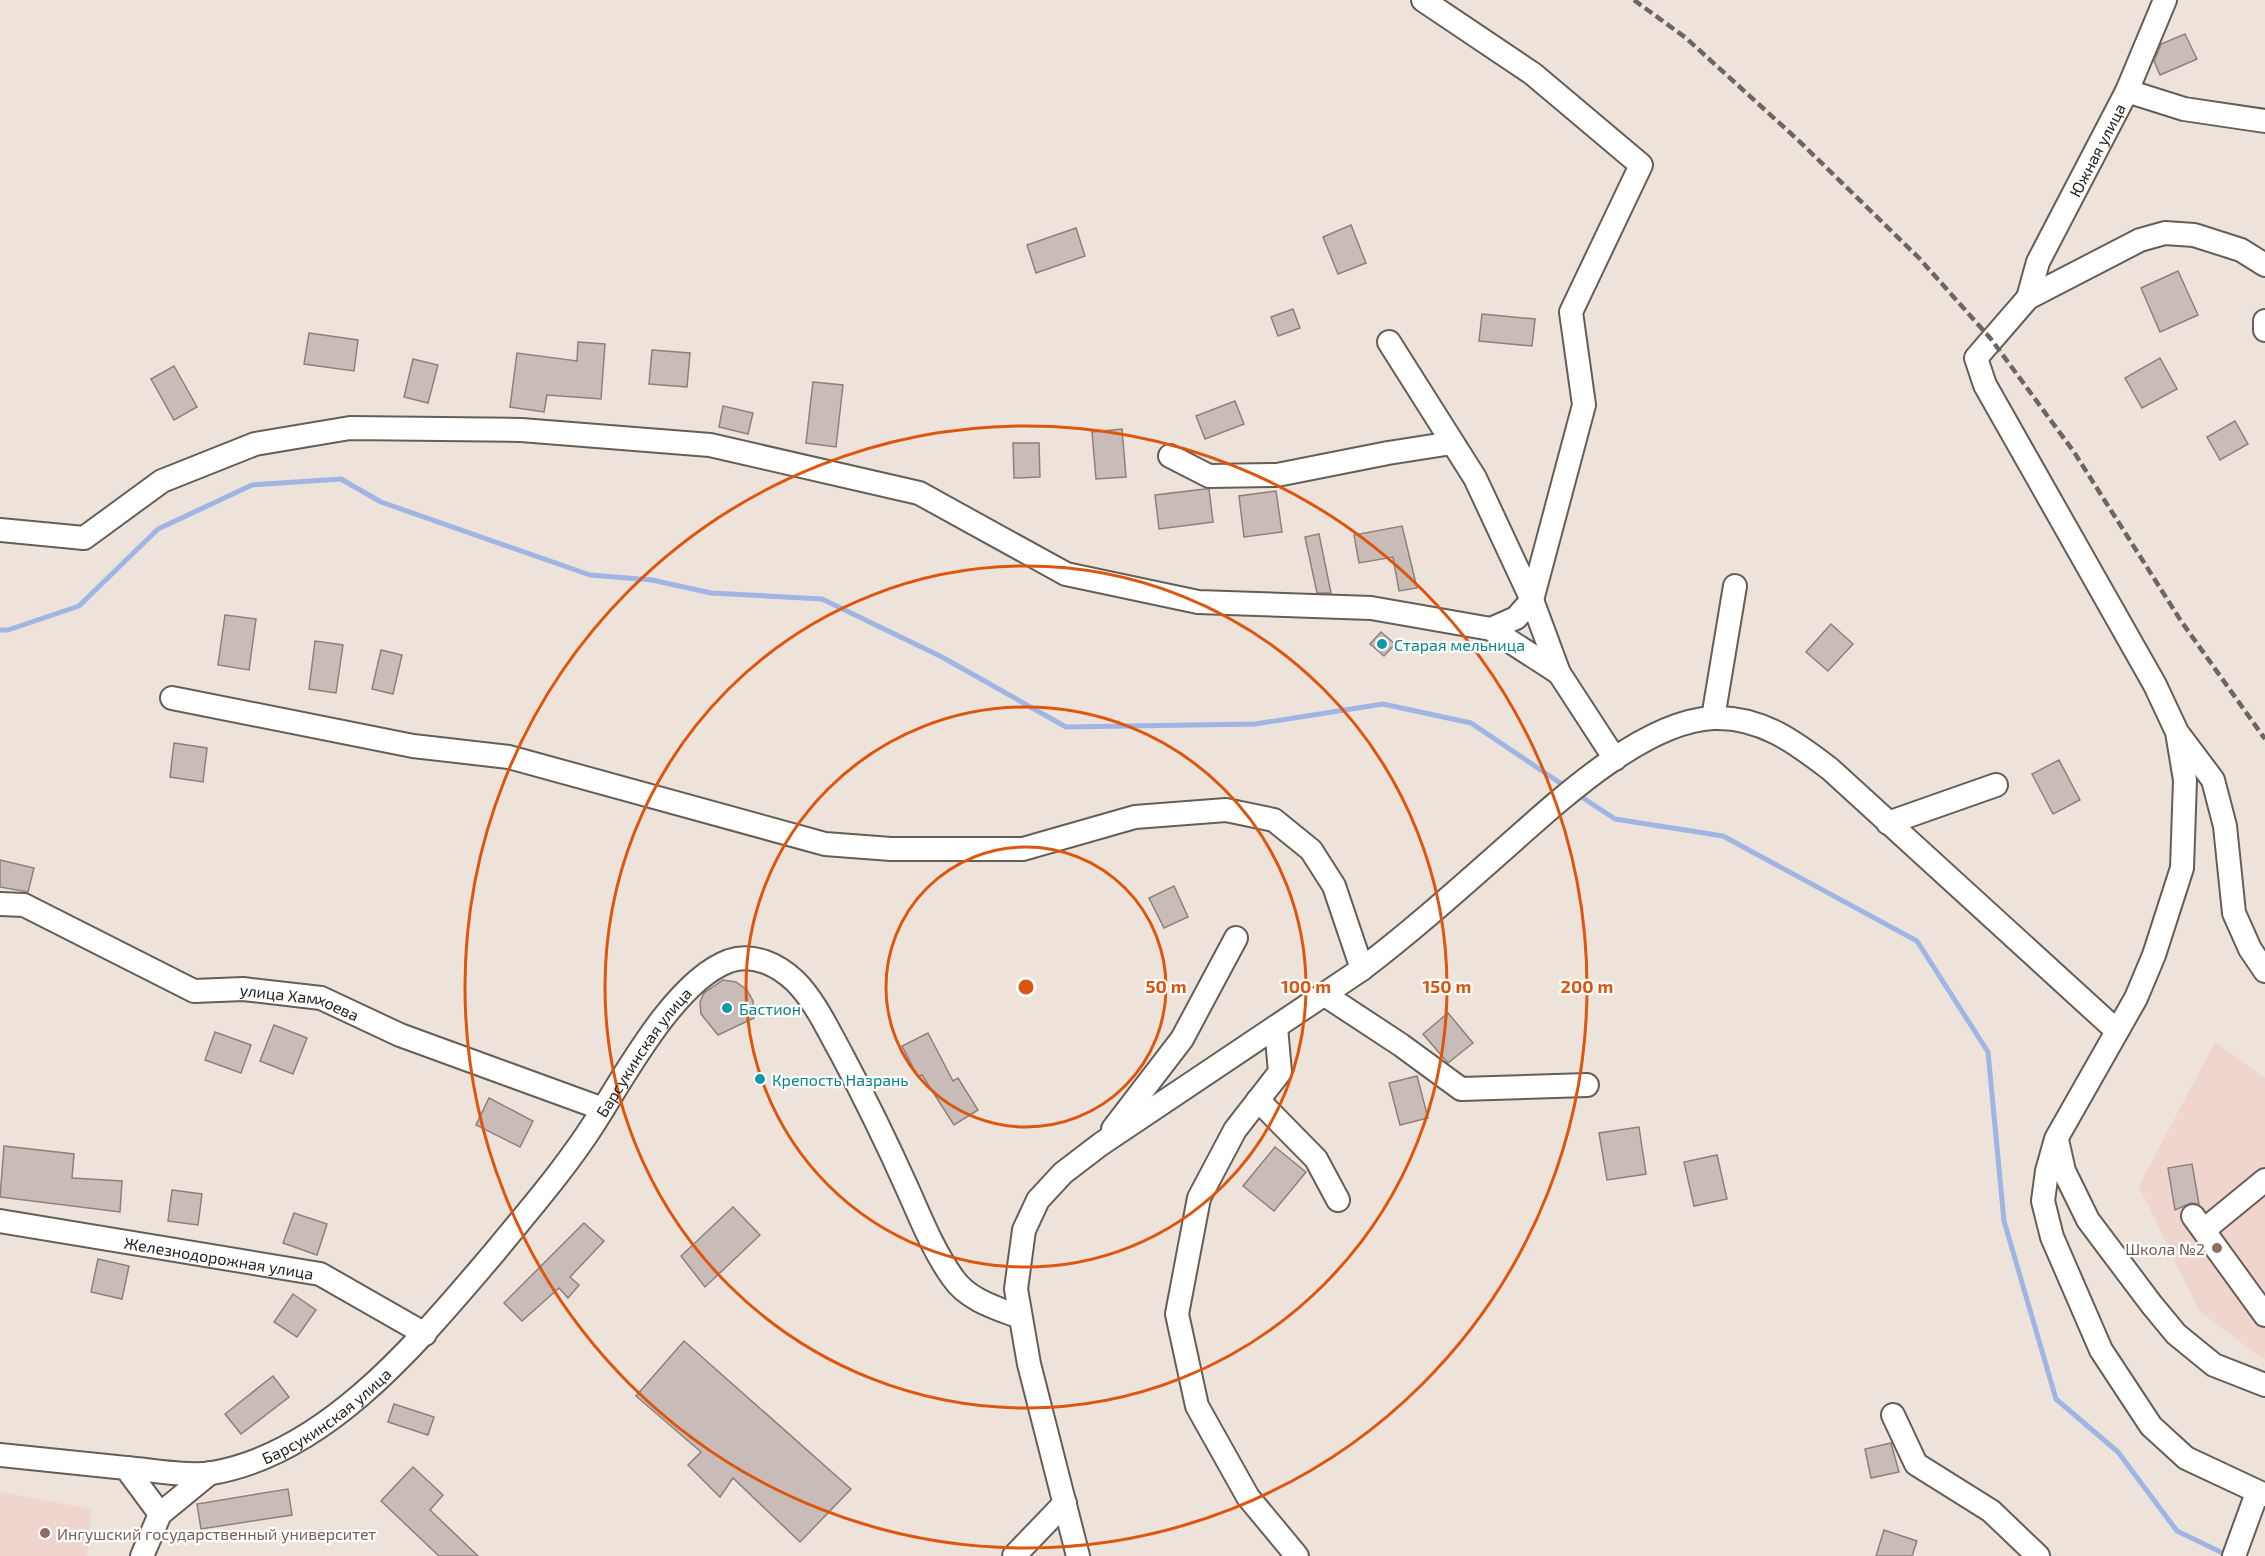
<svg xmlns="http://www.w3.org/2000/svg" width="2265" height="1556" viewBox="0 0 2265 1556" font-family="'Exo 2',sans-serif">
<rect width="100%" height="100%" fill="#ede3da"/>
<g fill="#efd5ce">
<polygon points="2215,1042 2265,1078 2265,1360 2199,1311 2139,1186"/>
<polygon points="0,1492 91,1509 87,1556 0,1556"/>
</g>
<g fill="none" stroke-linecap="round" stroke-linejoin="round">
<g stroke="#9fb6e5" stroke-width="5">
<polyline points="0,630 8,630 79,606 158,529 252,485 341,479 381,502 590,575 652,580 711,593 822,599 942,657 1066,727 1255,724 1383,704 1471,723 1566,787"/>
<polyline points="1577,794 1615,819 1723,836 1917,941 1988,1052 2004,1221 2056,1399 2118,1452 2177,1531 2229,1556"/>
</g>
</g>
<g fill="#c9bbb7" stroke="#8d807d" stroke-width="1.5">
<polygon points="2185,34 2197,59 2160,75 2154,61 2161,44"/>
<polygon points="1351,225 1366,263 1338,274 1323,237"/>
<polygon points="1076,228 1085,256 1036,273 1027,245"/>
<polygon points="2178,271 2198,315 2160,332 2141,288"/>
<polygon points="1293,309 1300,328 1278,336 1271,317"/>
<polygon points="1482,314 1535,319 1532,346 1479,341"/>
<polygon points="309,333 358,340 354,371 304,364"/>
<polygon points="578,342 605,344 601,399 547,395 544,412 510,407 517,353 577,361"/>
<polygon points="652,350 690,353 687,387 649,384"/>
<polygon points="2160,358 2177,389 2142,408 2125,378"/>
<polygon points="413,359 438,365 428,403 404,397"/>
<polygon points="174,366 197,407 174,420 151,379"/>
<polygon points="813,382 843,385 836,447 806,443"/>
<polygon points="1235,401 1244,424 1205,439 1196,416"/>
<polygon points="723,406 753,413 748,434 719,427"/>
<polygon points="2235,421 2248,444 2220,460 2207,437"/>
<polygon points="1122,429 1126,477 1096,479 1092,432"/>
<polygon points="1013,443 1039,443 1040,477 1014,478"/>
<polygon points="1205,489 1209,489 1213,522 1159,529 1155,495"/>
<polygon points="1276,491 1282,532 1244,537 1239,496"/>
<polygon points="1402,526 1417,588 1399,591 1393,557 1359,563 1354,535"/>
<polygon points="1319,534 1331,593 1317,593 1305,537"/>
<polygon points="225,615 256,619 249,670 218,665"/>
<polygon points="1831,624 1853,644 1828,671 1806,652"/>
<polygon points="1381,632 1395,644 1384,656 1370,644"/>
<polygon points="315,641 343,645 336,693 309,689"/>
<polygon points="381,650 402,655 393,694 372,689"/>
<polygon points="174,743 207,748 203,782 170,777"/>
<polygon points="2059,760 2080,800 2053,814 2032,774"/>
<polygon points="0,860 34,868 28,892 0,887"/>
<polygon points="1174,886 1188,917 1164,928 1149,898"/>
<polygon points="723,980 736,982 747,990 753,1001 754,1018 718,1035 701,1014 700,1002 704,993"/>
<polygon points="1448,1013 1473,1043 1448,1063 1423,1034"/>
<polygon points="274,1025 307,1038 293,1074 260,1061"/>
<polygon points="215,1032 251,1045 241,1073 205,1060"/>
<polygon points="928,1033 953,1081 958,1078 978,1110 954,1125 922,1075 918,1077 902,1046"/>
<polygon points="1417,1076 1428,1118 1400,1125 1389,1083"/>
<polygon points="489,1098 533,1121 520,1147 476,1125"/>
<polygon points="1639,1127 1646,1174 1607,1180 1599,1133"/>
<polygon points="4,1146 74,1154 72,1178 122,1181 120,1212 0,1197"/>
<polygon points="1275,1147 1306,1172 1274,1211 1243,1186"/>
<polygon points="1717,1155 1727,1199 1694,1206 1684,1162"/>
<polygon points="2192,1164 2199,1204 2191,1203 2175,1210 2168,1168"/>
<polygon points="172,1190 202,1194 198,1225 168,1221"/>
<polygon points="733,1207 760,1235 705,1287 681,1256"/>
<polygon points="294,1213 327,1224 317,1255 283,1243"/>
<polygon points="584,1223 604,1241 570,1277 579,1285 568,1298 559,1288 522,1321 504,1303"/>
<polygon points="98,1259 129,1266 122,1299 91,1292"/>
<polygon points="293,1294 316,1310 297,1337 274,1322"/>
<polygon points="684,1341 851,1489 800,1542 733,1478 720,1497 688,1465 701,1452 636,1396"/>
<polygon points="273,1376 289,1397 241,1434 225,1414"/>
<polygon points="394,1404 434,1417 428,1435 388,1422"/>
<polygon points="1891,1443 1899,1472 1871,1478 1865,1449"/>
<polygon points="413,1467 443,1495 430,1510 478,1556 439,1556 381,1501"/>
<polygon points="288,1489 292,1515 201,1529 197,1504"/>
<polygon points="1884,1530 1917,1541 1912,1556 1876,1556"/>
</g>
<g fill="none" stroke-linecap="round" stroke-linejoin="round">
<defs>
<g id="minor">
<polyline points="1423,0 1533,74 1641,165 1571,312 1584,405 1532,600 1516,618 1491,629"/>
<polyline points="2127,91 2184,109 2265,121"/>
<polyline points="2265,265 2241,250 2194,235 2165,233 2140,240 2028,298 1976,358 1985,385 2155,685 2177,732 2185,780 2182,868 2154,955 2136,998 2056,1139 2047,1171 2043,1201 2052,1237 2101,1350 2151,1426 2186,1458 2265,1495"/>
<path id="s1" d="M 2028,298 L 2038,262 L 2127,91 L 2165,0"/>
<polyline points="2265,321 2265,330"/>
<polyline points="1389,342 1475,478 1532,600 1559,673 1615,759"/>
<polyline points="1170,456 1209,476 1277,475 1388,453 1452,443"/>
<polyline points="0,530 84,538 162,481 255,444 350,428 521,430 710,445 919,493 1066,574 1198,602 1371,608 1491,629 1559,673"/>
<polyline points="172,698 413,746 509,757 825,844 891,849 1023,849 1135,817 1226,810 1274,820 1311,850 1334,886 1362,969"/>
<polyline points="1713,718 1735,586"/>
<polyline points="2180,736 2213,780 2225,826 2234,913 2250,949 2265,971"/>
<polyline points="1888,823 1996,785"/>
<path id="s2" d="M 0,904 L 24,905 L 194,991 L 243,989 L 321,998 L 400,1035 L 603,1109"/>
<polyline points="1325,995 1401,1045 1461,1089 1587,1085"/>
<polyline points="1276,1027 1280,1072 1235,1130 1199,1198 1177,1314 1197,1406 1248,1497 1297,1556"/>
<polyline points="1258,1100 1316,1159 1338,1200"/>
<polyline points="1113,1129 1182,1039 1236,938"/>
<polyline points="2057,1140 2064,1171 2088,1220 2152,1305 2176,1334 2214,1365 2265,1385"/>
<polyline points="2193,1216 2265,1315"/>
<path id="s3" d="M 0,1221 L 320,1274 L 425,1334"/>
<polyline points="2204,1230 2265,1180"/>
<polyline points="1893,1415 1916,1464 1991,1511 2038,1556"/>
<polyline points="0,1455 126,1468 160,1514"/>
<path id="s4" d="M 126,1468 C 151,1470 188,1477 212,1473 C 329,1453 421,1338 494,1253 C 529,1210 565,1169 595,1122 C 625,1075 675,981 729,961 C 753,953 777,964 795,981 C 815,1001 827,1028 841,1053 C 865,1098 887,1143 908,1190 C 921,1219 934,1252 953,1278 C 968,1300 996,1308 1020,1317"/>
<polyline points="142,1556 160,1514 210,1473"/>
<polyline points="1014,1556 1065,1503"/>
<path d="M 1078,1556 L 1029,1364 L 1016,1289 L 1024,1230 L 1038,1200 L 1063,1173 L 1101,1144 L 1362,969 C 1408,934 1451,896 1494,858 C 1548,811 1638,722 1713,718 C 1760,716 1795,742 1830,769 L 2117,1031"/>
<polyline points="2234,1556 2257,1493"/>
</g>
</defs>
<use href="#minor" stroke="#665e56" stroke-width="26"/>
<use href="#minor" stroke="#fff" stroke-width="22"/>
<polyline stroke="#6c6661" stroke-width="4.5" stroke-dasharray="9 4.5" stroke-linecap="butt" points="1634,0 1686,38 1798,140 1919,258 1991,339 2074,452 2181,621 2265,739"/>
</g>
<g fill="none" stroke="#de560d" stroke-width="3">
<circle cx="1026" cy="987" r="140"/>
<circle cx="1026" cy="987" r="280"/>
<circle cx="1026" cy="987" r="421"/>
<circle cx="1026" cy="987" r="561"/>
</g>
<g fill="#0f9aa8" stroke="#fff" stroke-width="2">
<circle cx="1382" cy="644" r="6"/>
<circle cx="727" cy="1008" r="6"/>
<circle cx="760" cy="1079" r="6"/>
</g>
<g fill="#8d6e63" stroke="#fff" stroke-width="2">
<circle cx="2217" cy="1248" r="6"/>
<circle cx="45" cy="1533" r="6"/>
</g>
<g text-anchor="middle" dominant-baseline="central" stroke-width="4.5" stroke-linejoin="round" paint-order="stroke">
<g font-size="16" fill="#25211e" stroke="#fff">
<text stroke="none"><textPath href="#s1" startOffset="164">Южная улица</textPath></text>
<text stroke="none"><textPath href="#s2" startOffset="322">улица Хамхоева</textPath></text>
<text stroke="none"><textPath href="#s4" startOffset="702">Барсукинская улица</textPath></text>
<text stroke="none"><textPath href="#s3" startOffset="222">Железнодорожная улица</textPath></text>
<text stroke="none"><textPath href="#s4" startOffset="216">Барсукинская улица</textPath></text>
</g>
<g font-size="16" fill="#0d838f" stroke="#fff" text-anchor="start">
<text x="1394" y="644">Старая мельница</text>
<text x="739" y="1008">Бастион</text>
<text x="772" y="1079">Крепость Назрань</text>
</g>
<g font-size="16" fill="#785e54" stroke="#fff" text-anchor="end">
<text x="2205" y="1248">Школа №2</text>
<text x="57" y="1533" text-anchor="start">Ингушский государственный университет</text>
</g>
</g>
<circle cx="1026" cy="987" r="9" fill="#de560d" stroke="#fff" stroke-width="3"/>
<g font-size="18" text-anchor="middle" font-weight="bold" fill="#de560d" stroke="#fff" stroke-width="4.5" stroke-linejoin="round" paint-order="stroke">
<text x="1166" y="993">50 m</text>
<text x="1306" y="993">100 m</text>
<text x="1447" y="993">150 m</text>
<text x="1587" y="993">200 m</text>
</g>
</svg>
